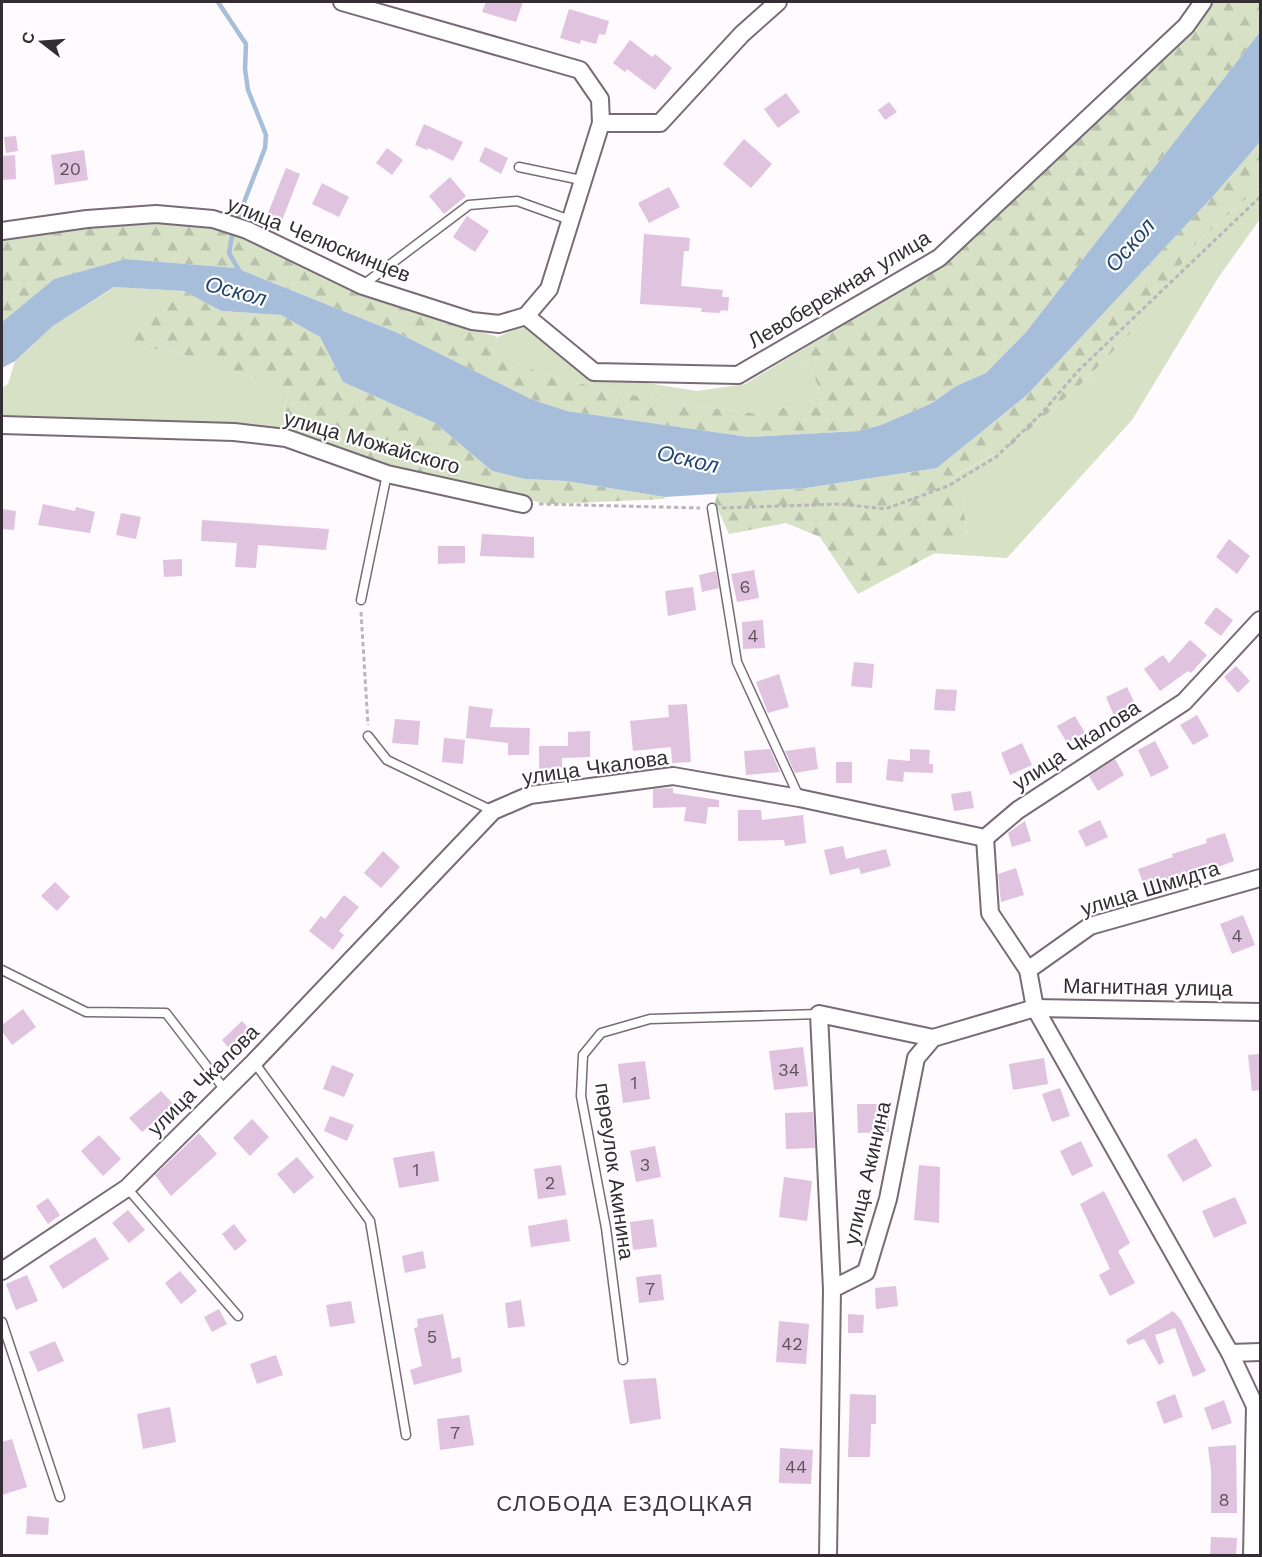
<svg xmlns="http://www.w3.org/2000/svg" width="1262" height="1557" viewBox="0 0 1262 1557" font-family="'Work Sans',sans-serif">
<defs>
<pattern id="forest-firs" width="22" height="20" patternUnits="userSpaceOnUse" patternTransform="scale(1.5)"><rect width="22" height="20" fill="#d6e1c5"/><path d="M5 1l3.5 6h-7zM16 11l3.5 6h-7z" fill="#b8c1aa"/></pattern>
</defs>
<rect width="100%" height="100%" fill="#fefafd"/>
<g fill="#d6e1c5">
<polygon points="1260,186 1260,219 1218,278 1132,420 1007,558 931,553 967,535 962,494 954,476 1012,445 1080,385 1152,311 1193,246"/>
<polygon points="115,287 184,291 120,346 173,351 289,389 281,430 40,417 2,417 2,388 8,384 15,361 53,326"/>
<polygon points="529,323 590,374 697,391 745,384 803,349 823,398 758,414 687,405 606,390 541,373 493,351 498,337"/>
</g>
<g fill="url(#forest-firs)">
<polygon points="1211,2 1260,2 1260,32 1026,332 986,373 956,386 932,403 881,425 858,431 749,437 567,411 531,399 398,333 236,268 125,259 54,279 2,322 2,239 91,225 159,222 216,226 364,296 498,337 493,351 541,373 606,390 687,405 758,414 823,398 803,349 942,266"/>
<polygon points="1260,142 1260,186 1193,246 1152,311 1080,385 1012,445 955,475 962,494 967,536 858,594 820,537 786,523 729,534 715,503 717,494 806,488 937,468 1027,395 1215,194"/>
<polygon points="184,291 221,311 281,315 320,337 343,382 435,423 492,471 525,479 566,481 665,497 664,499 548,504 394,470 281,430 289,389 173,351 119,346"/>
</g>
<polygon fill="#a7bedb" points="1260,32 1260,142 1215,194 1027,395 937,468 806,488 665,497 566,481 525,479 492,471 435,423 343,382 320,337 281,315 221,311 184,291 114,287 53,326 15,361 2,368 2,322 54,279 125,259 236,268 398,333 531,399 567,411 749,437 858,431 881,425 932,403 956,386 986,373 1026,332"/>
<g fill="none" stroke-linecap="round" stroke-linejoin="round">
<g stroke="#a7bedb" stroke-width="4.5">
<polyline points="218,2 246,44 245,69 248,90 266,135 265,148 236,223"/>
<polyline points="233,230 229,253 240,272"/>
</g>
</g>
<g fill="#e0c3de">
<polygon points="486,2 523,2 516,22 482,12"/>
<polygon points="569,9 609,21 605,35 599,34 596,44 581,40 580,44 560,38"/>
<polygon points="630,40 652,57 655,54 672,68 655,90 627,69 625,72 613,63"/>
<polygon points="786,93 800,112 778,128 764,109"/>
<polygon points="889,102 897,112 885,120 878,110"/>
<polygon points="424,124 463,142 453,161 428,148 427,150 415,145"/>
<polygon points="16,136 18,151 6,153 4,137"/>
<polygon points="744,139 772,164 751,188 723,164"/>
<polygon points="485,147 508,158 501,174 479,161"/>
<polygon points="387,148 403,160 392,175 376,163"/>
<polygon points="84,150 88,180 55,185 51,155"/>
<polygon points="15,155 16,179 2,180 2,156"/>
<polygon points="286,168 300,174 281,223 266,218"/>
<polygon points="450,177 466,196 444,214 429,196"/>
<polygon points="322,183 349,197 339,217 312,204"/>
<polygon points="669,187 680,207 649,223 638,203"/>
<polygon points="467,216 489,231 475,252 453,237"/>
<polygon points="644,234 690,238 689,251 684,251 681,286 723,290 722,297 729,297 728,311 721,310 720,313 701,312 702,308 640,304"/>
<polygon points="43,504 75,511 76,507 95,512 90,533 38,525"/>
<polygon points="2,509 16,511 14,530 2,529"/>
<polygon points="121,513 141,517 136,539 116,535"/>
<polygon points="202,520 329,529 326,550 258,545 256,568 235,567 237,543 201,541"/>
<polygon points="482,534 534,537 534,558 480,556"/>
<polygon points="1229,539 1250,556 1237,574 1216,557"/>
<polygon points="438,546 465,546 465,563 438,564"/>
<polygon points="182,559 182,576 164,577 163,560"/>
<polygon points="754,570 759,598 737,602 731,574"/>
<polygon points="716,571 719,588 702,592 699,575"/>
<polygon points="693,587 696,610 668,616 665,591"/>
<polygon points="1216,607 1233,620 1221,636 1204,623"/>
<polygon points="763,620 765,648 743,649 742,622"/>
<polygon points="1190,640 1207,655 1191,673 1188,671 1160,691 1144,669 1163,655 1169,663"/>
<polygon points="854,662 874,664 872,688 851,686"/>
<polygon points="1236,666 1250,681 1238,693 1224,677"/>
<polygon points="779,674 789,707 768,713 756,682"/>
<polygon points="1127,687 1137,708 1115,718 1106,697"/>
<polygon points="936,689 957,690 955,711 934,710"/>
<polygon points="687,704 691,762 672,763 671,747 633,751 630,721 669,717 668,705"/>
<polygon points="469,706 493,709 490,727 530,728 529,755 508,755 508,743 466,738"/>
<polygon points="1197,715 1209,736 1193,745 1180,725"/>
<polygon points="1075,716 1085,733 1067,743 1057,726"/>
<polygon points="395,719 420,721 418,745 392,743"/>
<polygon points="590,731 590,757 562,758 562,769 539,769 539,746 568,746 568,732"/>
<polygon points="444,738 465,740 463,764 442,762"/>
<polygon points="1155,741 1169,768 1151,777 1138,750"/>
<polygon points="1022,743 1032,765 1010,775 1001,753"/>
<polygon points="815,747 818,769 795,773 785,751"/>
<polygon points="770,749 780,772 746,775 744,751"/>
<polygon points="910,749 930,750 929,764 933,764 933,773 904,772 903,782 886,780 888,759 910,761"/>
<polygon points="1115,759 1124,775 1098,791 1089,776"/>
<rect x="836" y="762" width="16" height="21"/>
<polygon points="673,788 673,793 719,800 719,807 708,807 706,824 684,821 686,807 653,808 653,789"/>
<polygon points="971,791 974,808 954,811 951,794"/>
<polygon points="738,810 761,810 762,820 803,815 806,843 785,846 784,840 738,841"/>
<polygon points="1100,820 1108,837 1086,847 1078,831"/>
<polygon points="1025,821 1031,841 1012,847 1008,833"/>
<polygon points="1225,833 1234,861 1147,894 1138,869 1173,857 1172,854 1207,843 1206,839"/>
<polygon points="843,846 846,859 886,849 891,866 861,874 859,868 830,875 824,850"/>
<polygon points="383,851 400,867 381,888 364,873"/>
<polygon points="1016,868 1024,895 1001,902 998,874"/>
<polygon points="55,882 70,897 57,911 41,896"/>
<polygon points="344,895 359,907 339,931 344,935 333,950 309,931 321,916 325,919"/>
<polygon points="1243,915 1255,945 1232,954 1220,924"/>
<polygon points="23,1009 36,1027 12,1045 2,1031 2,1025"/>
<polygon points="242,1021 255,1035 234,1054 222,1040"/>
<polygon points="803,1047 808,1086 774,1090 769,1051"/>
<polygon points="1260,1054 1260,1090 1252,1091 1248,1055"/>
<polygon points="1044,1058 1048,1084 1013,1090 1009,1064"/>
<polygon points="645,1061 650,1099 623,1103 618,1064"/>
<polygon points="332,1065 354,1074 344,1097 323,1089"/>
<polygon points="1060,1088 1070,1116 1052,1122 1042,1094"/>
<polygon points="161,1091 174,1105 142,1132 129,1118"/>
<polygon points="857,1104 888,1104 889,1132 858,1133"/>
<polygon points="813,1112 815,1148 786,1149 785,1113"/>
<polygon points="330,1116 354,1125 347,1141 324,1131"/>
<polygon points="252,1119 269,1137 250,1156 233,1138"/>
<polygon points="199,1133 217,1154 171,1196 155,1175"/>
<polygon points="99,1135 121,1159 103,1176 81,1151"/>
<polygon points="1196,1138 1212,1166 1183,1182 1167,1155"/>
<polygon points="1081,1141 1093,1166 1072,1176 1060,1151"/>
<polygon points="655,1146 661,1177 636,1182 630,1151"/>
<polygon points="434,1151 439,1181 399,1188 393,1158"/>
<polygon points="297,1157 314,1177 294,1194 277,1174"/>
<polygon points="561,1165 566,1195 538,1199 534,1169"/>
<polygon points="919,1165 940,1167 939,1223 914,1220"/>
<polygon points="784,1177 812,1181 807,1221 779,1217"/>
<polygon points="1104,1191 1130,1243 1118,1251 1135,1283 1110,1296 1099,1275 1110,1269 1080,1204"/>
<polygon points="1235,1197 1247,1223 1214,1238 1202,1211"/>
<polygon points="48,1198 60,1215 48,1224 36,1206"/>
<polygon points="128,1210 145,1230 129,1243 112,1223"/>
<polygon points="567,1219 570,1241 531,1247 528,1226"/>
<polygon points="653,1219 657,1247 633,1250 630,1222"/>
<polygon points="234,1224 247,1241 235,1251 222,1234"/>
<polygon points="95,1237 109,1259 63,1289 49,1266"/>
<polygon points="423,1251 426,1268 405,1273 402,1256"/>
<polygon points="180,1271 197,1291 181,1304 165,1283"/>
<polygon points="661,1274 664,1300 639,1303 636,1277"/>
<polygon points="27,1275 38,1301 16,1310 6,1284"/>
<polygon points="896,1286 898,1306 876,1309 875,1288"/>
<polygon points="521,1300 525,1326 508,1328 505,1303"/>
<polygon points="351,1301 355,1323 330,1327 326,1305"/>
<polygon points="219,1309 227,1324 212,1332 204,1317"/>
<polygon points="1173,1311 1181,1320 1206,1371 1193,1377 1175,1328 1155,1335 1164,1362 1159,1365 1144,1339 1128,1345 1126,1340"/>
<polygon points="443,1314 452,1359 460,1357 462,1372 414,1385 410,1370 422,1366 414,1328 418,1327 417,1319"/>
<polygon points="848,1314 864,1315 863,1333 848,1333"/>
<polygon points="779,1321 809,1324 806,1364 776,1362"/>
<polygon points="55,1341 64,1361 38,1372 29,1352"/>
<polygon points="276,1355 283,1375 257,1384 250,1364"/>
<polygon points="656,1378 661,1419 630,1424 623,1380"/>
<polygon points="850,1394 876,1395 876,1424 871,1424 870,1457 848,1457"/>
<polygon points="1175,1394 1183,1417 1164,1424 1156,1402"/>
<polygon points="1224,1400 1232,1423 1212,1430 1204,1408"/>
<polygon points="170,1407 176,1442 143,1449 137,1414"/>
<polygon points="469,1415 474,1445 440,1450 437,1419"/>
<polygon points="12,1439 27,1487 2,1495 2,1442"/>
<polygon points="1236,1445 1237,1513 1211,1513 1211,1470 1208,1447"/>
<polygon points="780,1448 813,1450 811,1484 779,1483"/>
<polygon points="27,1516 49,1518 48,1535 26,1534"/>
<polygon points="1211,1537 1237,1538 1236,1556 1210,1556"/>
</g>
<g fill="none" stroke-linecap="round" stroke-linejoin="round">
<defs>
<g id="lane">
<polyline points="519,167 581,180"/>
<polyline points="363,285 469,205 517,201 570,220"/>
<polyline points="712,508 737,662 799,797"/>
<polyline points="361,600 387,474"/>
<polyline points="368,736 387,760 493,811"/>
<polyline points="2,970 86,1012 166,1013 225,1090"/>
<polyline points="254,1062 370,1221 406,1435"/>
<polyline points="127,1188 238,1316"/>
<polyline points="2,1322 60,1497"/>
<polyline points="623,1360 606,1228 581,1096 583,1055 601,1033 650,1019 819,1014"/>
</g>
<g id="street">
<polyline points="601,123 660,123 742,34 778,2"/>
<polyline points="2,231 87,219 156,214 213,219 247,230 363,286 472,321 499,324 526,316 549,289 601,123 600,99 580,70 342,2"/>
<polyline points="526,316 594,372 738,375 939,258 1186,26 1203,2"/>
<polyline points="2,425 234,432 286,438 387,474 523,504"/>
<polyline points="985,838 990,913 1028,970 1035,1008 1230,1353 1255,1406 1252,1556"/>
<polyline points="1028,970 1090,926 1260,878"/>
<polyline points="2,1271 127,1188 254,1062 493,811 530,795 673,776 799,798 985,838 1018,810 1184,702 1260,620"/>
<polyline points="832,1289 819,1014 933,1038"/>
<polyline points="1230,1353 1260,1352"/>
<polyline points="828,1556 832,1289 866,1272 888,1199 916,1058 933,1038 1035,1008 1260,1012"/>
</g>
</defs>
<use href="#lane" stroke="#786b77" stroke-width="11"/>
<use href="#street" stroke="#786b77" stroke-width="20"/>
<g stroke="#bab5b9" stroke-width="3" stroke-dasharray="4.5 3" stroke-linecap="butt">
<polyline points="539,504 700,508"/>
<polyline points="722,508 840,504 885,509 948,486 996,457 1040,415 1079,370 1260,197"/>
<polyline points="361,612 368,725"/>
</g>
<use href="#lane" stroke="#fff" stroke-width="8"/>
<use href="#street" stroke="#fff" stroke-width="16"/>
</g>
<g text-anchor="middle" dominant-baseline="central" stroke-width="4.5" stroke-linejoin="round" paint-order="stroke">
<g font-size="18" fill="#5f535e">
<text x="70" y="168">20</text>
<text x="745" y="586">6</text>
<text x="753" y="635">4</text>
<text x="1237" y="935">4</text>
<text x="789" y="1069">34</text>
<text x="634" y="1082">1</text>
<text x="645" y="1164">3</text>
<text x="416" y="1169">1</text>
<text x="550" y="1182">2</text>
<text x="650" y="1288">7</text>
<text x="432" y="1336">5</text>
<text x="792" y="1343">42</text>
<text x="455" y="1432">7</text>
<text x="796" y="1466">44</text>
<text x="1224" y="1499">8</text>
</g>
<g font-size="21" fill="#342e34" stroke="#fff">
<text transform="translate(319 239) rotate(22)">улица Челюскинцев</text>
<text transform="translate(839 289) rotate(-31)">Левобережная улица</text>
<text transform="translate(372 442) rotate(16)">улица Можайского</text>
<text transform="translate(1076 745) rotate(-33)">улица Чкалова</text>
<text transform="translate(595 767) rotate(-8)">улица Чкалова</text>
<text transform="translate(1150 888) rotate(-17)">улица Шмидта</text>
<text transform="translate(1148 987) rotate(1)">Магнитная улица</text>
<text transform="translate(203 1080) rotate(-45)">улица Чкалова</text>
<text transform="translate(615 1171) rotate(82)">переулок Акинина</text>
<text transform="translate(867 1173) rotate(-77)">улица Акинина</text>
</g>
<g font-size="22" font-style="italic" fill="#24456d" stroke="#fff">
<text transform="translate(1130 245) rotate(-49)">Оскол</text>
<text transform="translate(236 291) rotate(15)">Оскол</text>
<text transform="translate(688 459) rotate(13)">Оскол</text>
</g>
<g font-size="22" letter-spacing="1.5" fill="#413540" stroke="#fff">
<text x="625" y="1503">СЛОБОДА ЕЗДОЦКАЯ</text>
</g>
</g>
<rect width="1262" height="1557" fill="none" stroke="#342e34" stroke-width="6"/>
<g transform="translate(42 42) rotate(287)" stroke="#ffffff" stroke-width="4.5" paint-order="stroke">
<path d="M0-4.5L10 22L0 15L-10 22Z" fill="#342e34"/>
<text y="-9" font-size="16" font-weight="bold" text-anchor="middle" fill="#342e34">С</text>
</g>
</svg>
